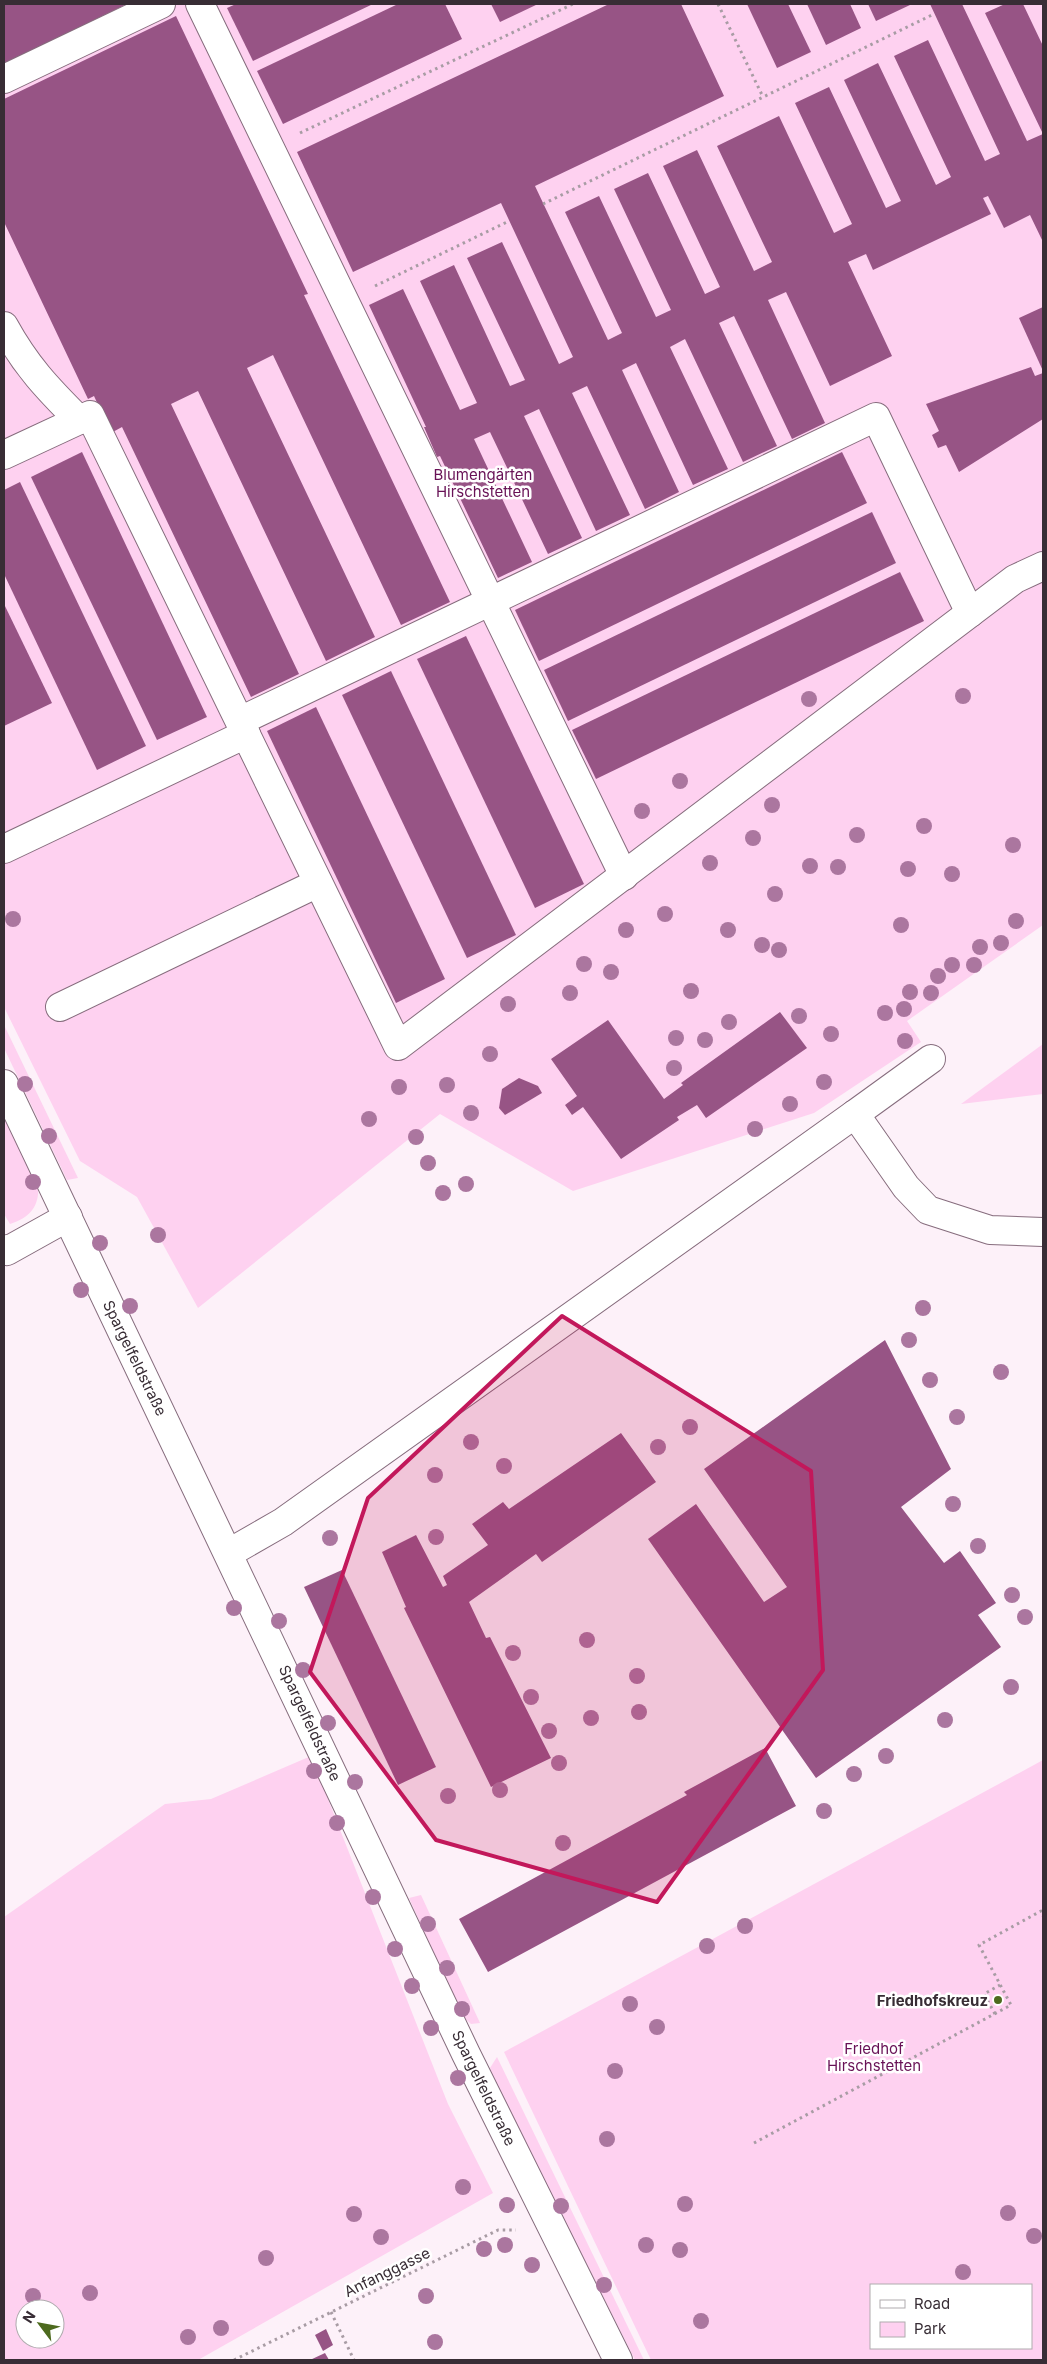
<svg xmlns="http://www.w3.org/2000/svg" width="1047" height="2364" viewBox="0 0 1047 2364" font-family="Inter,sans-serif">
<rect width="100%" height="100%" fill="#fdf1f9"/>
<g fill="#fed1f0" fill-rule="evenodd">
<polygon points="4,4 1043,4 1043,925 907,1021 921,1042 814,1113 573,1191 440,1114 198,1308 137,1197 80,1161 4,1007"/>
<polygon points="4,1025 78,1178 67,1180 4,1048"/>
<polygon points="1043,1044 1043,1094 961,1104"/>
<path d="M 4,1111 C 10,1124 38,1174 38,1185 C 40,1207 29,1218 10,1224 L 4,1214 Z"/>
<path d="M 311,1756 L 448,2104 L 493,2193 L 198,2360 L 4,2360 L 4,1917 L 165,1804 L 211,1799 ZM 25,2309 L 55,2309 L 55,2339 L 25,2339 Z"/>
<path d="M 1043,1760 L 1043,2360 L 651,2360 L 504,2052 ZM 871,2285 L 1031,2285 L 1031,2348 L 871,2348 Z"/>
<polygon points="421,1895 480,2023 471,2024 462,2016 409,1898"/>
<polygon points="497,2057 644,2360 635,2360 494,2080 490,2068"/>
</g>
<g fill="#975485">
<polygon points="4,4 127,4 4,64"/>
<polygon points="236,4 373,4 253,61 227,8"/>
<polygon points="398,4 445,4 462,39 283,124 257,71"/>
<polygon points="491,4 538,4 500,22"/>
<polygon points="609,4 681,4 724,96 535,186 608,340 622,333 565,212 599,196 656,317 671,310 614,189 648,173 705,294 720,287 663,166 697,150 754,271 772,262 717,146 779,116 834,233 852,224 795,103 829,87 886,208 901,201 844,80 878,63 936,185 951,177 894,56 928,40 985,161 1000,154 930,4 962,4 1027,141 1043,134 985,13 1005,4 1023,4 1043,46 1043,242 1030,215 1004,228 988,196 983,198 991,214 873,270 866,254 848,262 892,356 830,386 786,292 768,300 825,423 792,439 734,316 719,323 777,446 743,462 685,339 670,347 728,469 693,485 636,363 622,370 679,492 645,509 587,386 572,393 630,515 596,531 539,409 524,416 582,538 548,554 490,432 474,439 532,562 498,578 440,456 437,457 424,427 426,427 369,305 403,289 460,410 477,403 420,281 454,265 510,386 525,380 467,258 502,242 559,364 573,357 501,203 353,272 297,152"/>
<polygon points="747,4 788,4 811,52 777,68"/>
<polygon points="807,4 850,4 861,28 826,45"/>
<polygon points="868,4 909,4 910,5 876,21"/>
<polygon points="176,16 308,294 304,295 450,602 401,625 273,355 247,368 375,637 326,661 198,391 171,404 299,674 251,697 122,427 111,433 94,396 88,399 4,222 4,99"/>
<polygon points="1043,307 1043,371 1019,318"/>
<polygon points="1031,367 1035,376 1043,373 1043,419 959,472 946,445 938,448 932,435 939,431 926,404"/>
<polygon points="82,452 207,717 157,740 31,477"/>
<polygon points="842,452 867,503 539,661 515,610"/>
<polygon points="20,482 146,746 97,770 4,574 4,490"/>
<polygon points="872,512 896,563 568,721 544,670"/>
<polygon points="900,572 924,621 596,779 572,730"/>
<polygon points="4,604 52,703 4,726"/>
<polygon points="466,636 584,884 535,908 417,659"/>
<polygon points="391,671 516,935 467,958 342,695"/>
<polygon points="316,707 445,979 396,1003 267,731"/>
<polygon points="780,1012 807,1048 706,1118 697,1105 677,1117 679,1120 621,1159 583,1107 572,1115 565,1105 577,1096 551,1059 608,1020 664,1099 683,1085 681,1083"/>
<polygon points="519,1078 538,1086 542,1093 505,1115 499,1108 502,1089"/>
<polygon points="885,1340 951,1469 901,1507 944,1563 960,1551 996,1603 978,1615 1001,1647 816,1778 648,1539 696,1504 764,1602 787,1587 704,1469"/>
<polygon points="621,1433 656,1482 542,1562 536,1554 469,1602 486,1638 490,1637 551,1758 491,1787 404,1608 406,1607 382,1552 416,1535 443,1587 447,1585 443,1576 488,1545 472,1524 503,1502 509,1509"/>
<polygon points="342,1570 436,1767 398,1785 304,1587"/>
<polygon points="765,1748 796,1806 488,1972 459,1919 687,1795 684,1792"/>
<polygon points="326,2329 333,2345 323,2351 315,2335"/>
<polygon points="325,2353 329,2360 310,2360"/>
</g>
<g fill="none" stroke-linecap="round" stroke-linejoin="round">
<defs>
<g id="minor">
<polyline points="200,4 624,876"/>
<polyline points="4,79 161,4"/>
<path d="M 4,326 C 26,366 47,388 79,420"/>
<polyline points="4,455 90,415 398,1046 1015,579 1043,566"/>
<polyline points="240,721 876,417 970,613"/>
<polyline points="4,849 246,734"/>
<polyline points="60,1007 318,883"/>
<polyline points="4,1084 466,2054 618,2360"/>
<polyline points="855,1114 931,1059"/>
<polyline points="4,1249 7,1251 68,1217"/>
<polyline points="229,1553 283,1522 855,1114 906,1187 928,1210 990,1230 1043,1232"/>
</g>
</defs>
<use href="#minor" stroke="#866c7d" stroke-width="30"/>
<g stroke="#a89ca4" stroke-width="3" stroke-dasharray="2.5 4" stroke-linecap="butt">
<polyline points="718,4 763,97"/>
<polyline points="300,133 573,4"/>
<polyline points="543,204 934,14"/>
<polyline points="375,286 509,221"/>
<polyline points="995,2014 984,1994 1000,1985"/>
<polyline points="754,2143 1011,2005 979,1945 1041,1911 1043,1916"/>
<polyline points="331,2312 354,2360"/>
<polyline points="234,2360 498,2230 516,2230"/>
</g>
<use href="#minor" stroke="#fff" stroke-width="28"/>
</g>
<g fill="#ab769f">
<circle cx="963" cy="696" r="8"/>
<circle cx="809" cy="699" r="8"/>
<circle cx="680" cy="781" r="8"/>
<circle cx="772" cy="805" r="8"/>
<circle cx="642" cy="811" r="8"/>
<circle cx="924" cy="826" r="8"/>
<circle cx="857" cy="835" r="8"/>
<circle cx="753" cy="838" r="8"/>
<circle cx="1013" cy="845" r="8"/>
<circle cx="710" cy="863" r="8"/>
<circle cx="810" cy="866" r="8"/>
<circle cx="838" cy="867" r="8"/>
<circle cx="908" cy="869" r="8"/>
<circle cx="952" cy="874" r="8"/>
<circle cx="775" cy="894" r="8"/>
<circle cx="665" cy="914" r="8"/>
<circle cx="13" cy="919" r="8"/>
<circle cx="1016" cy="921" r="8"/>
<circle cx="901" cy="925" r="8"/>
<circle cx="626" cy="930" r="8"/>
<circle cx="728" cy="930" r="8"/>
<circle cx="1001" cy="943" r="8"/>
<circle cx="762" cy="945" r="8"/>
<circle cx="980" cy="947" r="8"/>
<circle cx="779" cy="950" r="8"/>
<circle cx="584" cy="964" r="8"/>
<circle cx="952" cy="965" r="8"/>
<circle cx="974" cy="965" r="8"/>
<circle cx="611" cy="972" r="8"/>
<circle cx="938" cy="976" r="8"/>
<circle cx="691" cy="991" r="8"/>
<circle cx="910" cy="992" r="8"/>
<circle cx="570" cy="993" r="8"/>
<circle cx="931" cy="993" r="8"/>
<circle cx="508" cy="1004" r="8"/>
<circle cx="904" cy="1009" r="8"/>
<circle cx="885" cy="1013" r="8"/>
<circle cx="799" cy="1016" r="8"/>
<circle cx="729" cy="1022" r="8"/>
<circle cx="831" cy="1034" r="8"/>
<circle cx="676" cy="1038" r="8"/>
<circle cx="705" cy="1040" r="8"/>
<circle cx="905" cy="1041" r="8"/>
<circle cx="490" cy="1054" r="8"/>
<circle cx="674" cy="1068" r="8"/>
<circle cx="824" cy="1082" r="8"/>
<circle cx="25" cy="1084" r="8"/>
<circle cx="447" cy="1085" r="8"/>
<circle cx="399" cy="1087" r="8"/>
<circle cx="790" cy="1104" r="8"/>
<circle cx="471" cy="1113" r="8"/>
<circle cx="369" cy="1119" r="8"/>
<circle cx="755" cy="1129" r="8"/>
<circle cx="49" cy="1136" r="8"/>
<circle cx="416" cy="1137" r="8"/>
<circle cx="428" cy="1163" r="8"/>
<circle cx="33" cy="1182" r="8"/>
<circle cx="466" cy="1184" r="8"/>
<circle cx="443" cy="1193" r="8"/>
<circle cx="158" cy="1235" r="8"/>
<circle cx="100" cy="1243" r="8"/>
<circle cx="81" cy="1290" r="8"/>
<circle cx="130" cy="1306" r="8"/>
<circle cx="923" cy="1308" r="8"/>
<circle cx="909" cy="1340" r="8"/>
<circle cx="1001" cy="1372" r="8"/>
<circle cx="930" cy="1380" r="8"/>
<circle cx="957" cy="1417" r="8"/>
<circle cx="690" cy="1427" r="8"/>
<circle cx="471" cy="1442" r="8"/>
<circle cx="658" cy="1447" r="8"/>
<circle cx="504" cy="1466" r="8"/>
<circle cx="435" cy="1475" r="8"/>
<circle cx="953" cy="1504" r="8"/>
<circle cx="436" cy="1537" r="8"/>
<circle cx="330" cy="1538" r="8"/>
<circle cx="978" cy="1546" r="8"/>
<circle cx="1012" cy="1595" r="8"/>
<circle cx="234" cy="1608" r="8"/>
<circle cx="1025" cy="1617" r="8"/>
<circle cx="279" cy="1621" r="8"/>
<circle cx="587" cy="1640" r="8"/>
<circle cx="513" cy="1653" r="8"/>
<circle cx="303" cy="1670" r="8"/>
<circle cx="637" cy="1676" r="8"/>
<circle cx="1011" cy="1687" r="8"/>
<circle cx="531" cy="1697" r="8"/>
<circle cx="639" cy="1712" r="8"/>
<circle cx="591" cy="1718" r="8"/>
<circle cx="945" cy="1720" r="8"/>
<circle cx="328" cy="1723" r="8"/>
<circle cx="549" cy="1731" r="8"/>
<circle cx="886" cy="1756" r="8"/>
<circle cx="559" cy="1763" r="8"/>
<circle cx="314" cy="1771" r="8"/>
<circle cx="854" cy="1774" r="8"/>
<circle cx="355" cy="1782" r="8"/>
<circle cx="500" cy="1790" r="8"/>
<circle cx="448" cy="1796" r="8"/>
<circle cx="824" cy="1811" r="8"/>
<circle cx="337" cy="1823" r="8"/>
<circle cx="563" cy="1843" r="8"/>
<circle cx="373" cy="1897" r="8"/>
<circle cx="428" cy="1924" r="8"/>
<circle cx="745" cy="1926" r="8"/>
<circle cx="707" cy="1946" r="8"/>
<circle cx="395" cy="1949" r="8"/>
<circle cx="447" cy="1968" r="8"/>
<circle cx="412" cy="1986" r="8"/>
<circle cx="630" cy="2004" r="8"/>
<circle cx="462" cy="2009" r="8"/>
<circle cx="657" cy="2027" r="8"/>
<circle cx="431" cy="2028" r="8"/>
<circle cx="615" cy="2071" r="8"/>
<circle cx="458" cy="2078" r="8"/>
<circle cx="607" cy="2139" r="8"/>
<circle cx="463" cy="2187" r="8"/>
<circle cx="685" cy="2204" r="8"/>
<circle cx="507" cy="2205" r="8"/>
<circle cx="561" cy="2206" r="8"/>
<circle cx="1008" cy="2213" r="8"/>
<circle cx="354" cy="2214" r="8"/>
<circle cx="1034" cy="2236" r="8"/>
<circle cx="381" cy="2237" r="8"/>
<circle cx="505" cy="2245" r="8"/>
<circle cx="646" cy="2245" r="8"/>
<circle cx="484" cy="2249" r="8"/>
<circle cx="680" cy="2250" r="8"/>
<circle cx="266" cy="2258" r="8"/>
<circle cx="532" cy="2265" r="8"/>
<circle cx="963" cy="2272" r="8"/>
<circle cx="604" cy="2285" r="8"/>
<circle cx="90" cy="2293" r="8"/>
<circle cx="33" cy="2296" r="8"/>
<circle cx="426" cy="2296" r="8"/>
<circle cx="701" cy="2321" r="8"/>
<circle cx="221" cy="2328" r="8"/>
<circle cx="188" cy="2337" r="8"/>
<circle cx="435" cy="2342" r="8"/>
</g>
<path fill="#c2185b" fill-opacity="0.2" stroke="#c2185b" stroke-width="4" stroke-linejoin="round" d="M 562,1316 L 811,1471 L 823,1670 L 657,1902 L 436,1840 L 310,1672 L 368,1498 Z"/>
<circle fill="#4d6a1e" stroke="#fff" stroke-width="2" cx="998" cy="2000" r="5"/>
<g text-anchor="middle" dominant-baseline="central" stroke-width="5" stroke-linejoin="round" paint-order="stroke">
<g font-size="15" fill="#681256" stroke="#fff">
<text x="483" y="474">Blumengärten<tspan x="483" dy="17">Hirschstetten</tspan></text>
<text x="874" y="2048">Friedhof<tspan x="874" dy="17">Hirschstetten</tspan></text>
</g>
<g font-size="15" fill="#382d35" stroke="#fff">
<text transform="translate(135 1358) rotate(64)">Spargelfeldstraße</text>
<text transform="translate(310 1723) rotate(65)">Spargelfeldstraße</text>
<text transform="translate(484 2088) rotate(64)">Spargelfeldstraße</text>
<text transform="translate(387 2272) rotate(-26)">Anfanggasse</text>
</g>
<g font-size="15" font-weight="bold" fill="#382d35" stroke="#fff" text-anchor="end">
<text x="988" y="2000">Friedhofskreuz</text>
</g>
</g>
<rect width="1047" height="2364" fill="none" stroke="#382d35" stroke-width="10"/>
<rect x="870" y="2284" width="162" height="65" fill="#ffffff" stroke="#afabae"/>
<rect x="880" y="2300" width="25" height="8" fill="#ffffff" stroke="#afabae"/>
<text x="914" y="2309" font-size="15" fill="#382d35">Road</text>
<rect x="880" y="2322" width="25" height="15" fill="#fed1f0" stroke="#afabae"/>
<text x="914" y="2334" font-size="15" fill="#382d35">Park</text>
<g transform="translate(40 2324) rotate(302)"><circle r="24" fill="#ffffff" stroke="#afabae"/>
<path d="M0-4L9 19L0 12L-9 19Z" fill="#4d6a1e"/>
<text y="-8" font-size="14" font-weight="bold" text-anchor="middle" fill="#382d35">N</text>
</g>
</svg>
